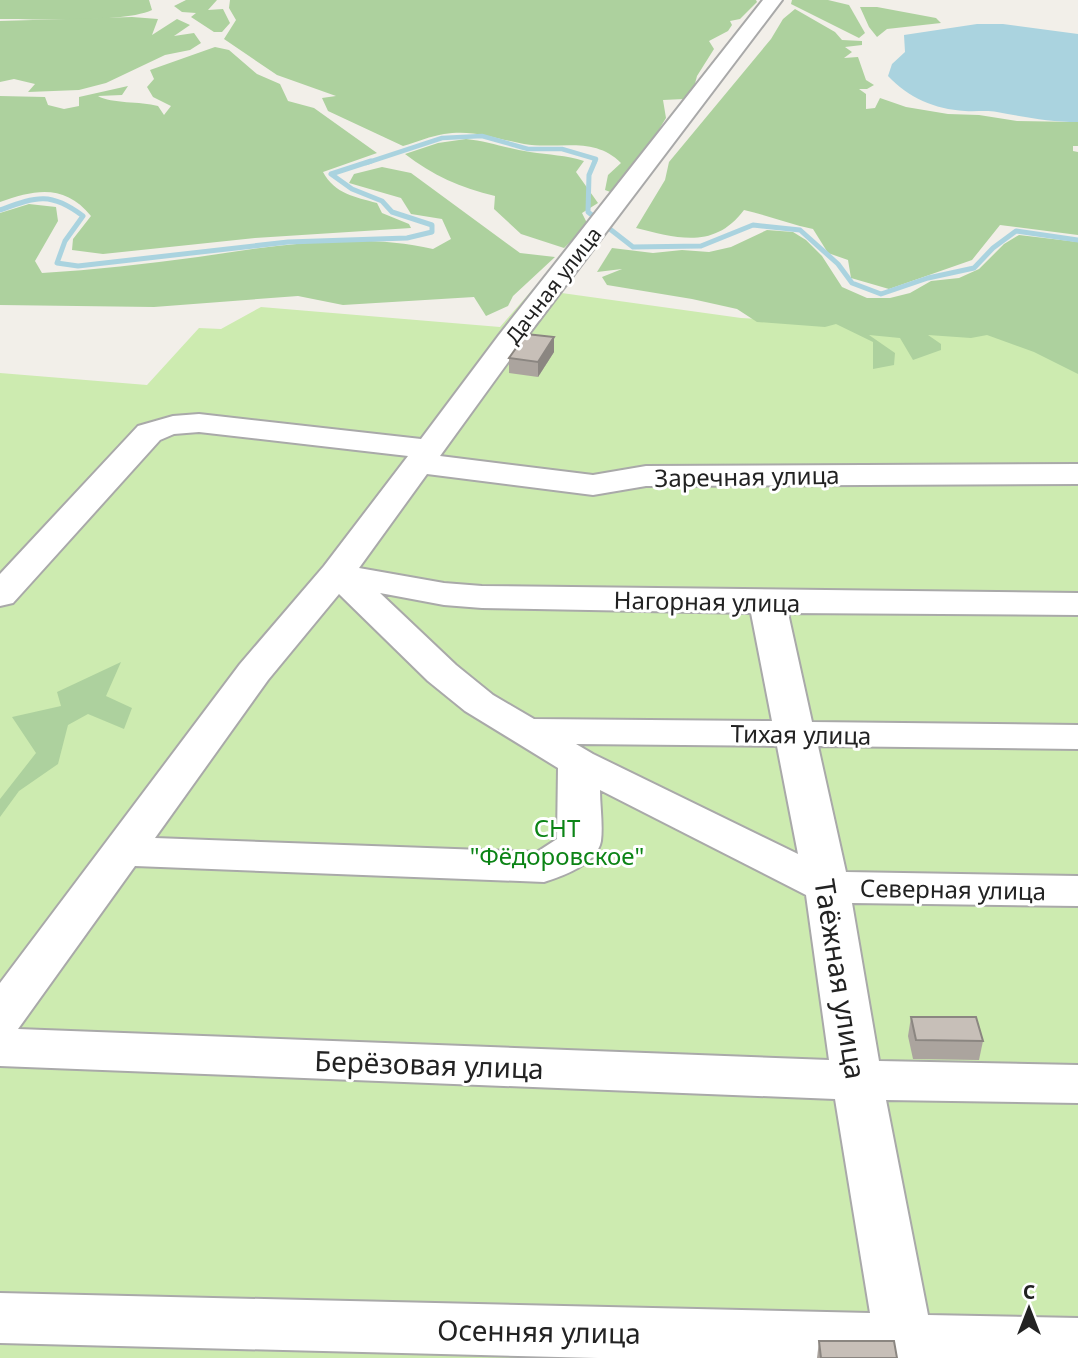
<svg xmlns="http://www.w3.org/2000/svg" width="1078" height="1358" viewBox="0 0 1078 1358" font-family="'Noto Sans',sans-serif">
<rect width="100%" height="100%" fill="#f2efe9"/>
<polygon fill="#cdebb0" points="533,289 741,318 1062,335 1078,352 1078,1358 0,1358 0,373 147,385 199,328 221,329 261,307 500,327"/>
<g fill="#add19e">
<path d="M 0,0 L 149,0 L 152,10 C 125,23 35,19 0,19 Z"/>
<polygon points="186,0 217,0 208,10 223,9 230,23 222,32 214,32 191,17 196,13 182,12 174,6"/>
<path d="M 230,0 L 756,0 L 757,2 L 740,19 L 730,21 L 732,25 L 728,31 L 709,41 L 714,49 L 697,76 L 692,95 L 684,99 L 663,100 L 666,118 L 641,159 L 613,193 L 605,190 L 608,175 L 621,163 C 594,135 557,150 524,144 C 497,139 473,129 444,134 C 431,136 417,142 403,146 L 328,111 L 322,98 L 336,96 L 277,75 L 224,39 L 236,20 L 229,8 Z"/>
<polygon points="792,0 828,0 849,5 865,33 859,38 791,4"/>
<polygon points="860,7 877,7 936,18 941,23 887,29 877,37 869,27"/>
<path d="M 795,9 L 835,32 L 842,40 L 862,41 L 862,45 L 845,47 L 852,52 L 844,58 L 858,57 L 866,80 L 874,85 L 867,89 L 859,89 L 866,94 L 866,109 L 875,108 L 880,98 L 906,107 L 948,114 L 979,115 L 1017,121 L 1078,122 L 1078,146 L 1073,146 L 1073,151 L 1078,152 L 1078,235 L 1000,225 L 972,260 L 889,289 L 851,278 L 848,260 L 828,253 L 813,229 C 789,224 767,215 744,210 C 714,250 677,238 636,228 L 665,180 L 669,162 L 771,39 L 783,19 Z"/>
<polygon points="132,17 158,19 152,35 177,19 190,25 174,36 194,33 201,43 190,50 165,55 106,83 79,90 28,92 35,84 14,79 0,82 0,21"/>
<path d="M 215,47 L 229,50 L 257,74 L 280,84 L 288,101 L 314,108 L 377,153 L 323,172 C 335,194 355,197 377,203 L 382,213 L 409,224 L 411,228 L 255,238 L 103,254 L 72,250 L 73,239 L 91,216 C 65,184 36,189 0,202 L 0,96 L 45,97 L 48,105 L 64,109 L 79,106 L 79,97 L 128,86 L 122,95 L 98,96 C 112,104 140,101 158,106 L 164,115 L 171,106 L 153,97 L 147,87 L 154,79 L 150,70 Z"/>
<path d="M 466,139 C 488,141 508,149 530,152 C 549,155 566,155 584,161 L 576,172 L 598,203 L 582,213 L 588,225 L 564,248 L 521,234 L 494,209 L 495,196 C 461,188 432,175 405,154 L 438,143 Z"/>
<path d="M 382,167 L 411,173 L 520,253 L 555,257 L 513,296 L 508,306 L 486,316 L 474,297 L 343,305 L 298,296 L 154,307 L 0,305 L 0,213 L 29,204 L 56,207 L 58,221 L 35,261 L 42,273 C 94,270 146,264 198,257 C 274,246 357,231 433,249 L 451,239 L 442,219 L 411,214 L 401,198 L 349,183 L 354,174 Z"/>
<polygon points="767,230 793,232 806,240 822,256 842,287 867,298 890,298 910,293 931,281 959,278 979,269 1004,244 1019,235 1078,242 1078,374 1034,352 987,335 971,338 928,335 941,344 941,350 913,360 900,338 869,335 895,353 894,365 873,369 873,342 836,324 825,327 757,322 737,309 692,299 607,285 602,277 622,269 597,272 612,248 653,253 682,250 709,252 731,247"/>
<polygon points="121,662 106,696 132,708 124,729 88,714 68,725 58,764 19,791 0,817 0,799 36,753 12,717 61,706 57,692"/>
</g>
<path fill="#aad3df" d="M 977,24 L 1003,24 L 1078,34 L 1078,122 C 1050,122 1025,117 997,112 C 987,110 975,112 965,111 C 934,109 909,98 888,76 L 892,64 L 905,52 L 904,35 Z"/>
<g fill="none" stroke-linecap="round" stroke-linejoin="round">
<polyline stroke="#aad3df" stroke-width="4.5" points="366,163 442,138 482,136 528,149 562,149 596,159 594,163"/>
<g stroke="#aad3df" stroke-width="5">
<polyline points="595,161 589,175 588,212 633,247 701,246 753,225 800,230 838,264 852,283 881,294 928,278 974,268 993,248 1016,231 1078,240"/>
<path d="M 0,210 C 36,197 50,191 83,216 L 65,241 L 57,263 L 78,266 L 288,242 L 407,238 L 432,232 L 432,225 L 392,212 L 382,201 L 352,189 L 331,174 L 371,161"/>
</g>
<defs>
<path id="minor" d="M 763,0 L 782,0 L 519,347 L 440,456 L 593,475 L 646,466 L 1078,464 L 1078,484 L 646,486 L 593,495 L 427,474 L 359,568 L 444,583 L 482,586 L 1078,593 L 1078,615 L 788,613 L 812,722 L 1078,725 L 1078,749 L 818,746 L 846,872 L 1078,876 L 1078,906 L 852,903 L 879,1061 L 1078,1065 L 1078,1103 L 886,1100 L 928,1315 L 1078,1318 L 1078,1358 L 598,1358 L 0,1343 L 0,1293 L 870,1313 L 835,1099 L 0,1066 L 0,983 L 240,664 L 324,566 L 408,456 L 199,432 L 174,434 L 160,440 L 13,603 L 0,606 L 0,574 L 138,426 L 173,416 L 199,414 L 421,439 L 499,335 ZM 380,593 L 444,605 L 482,608 L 751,613 L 772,721 L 534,719 L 493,695 L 456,665 ZM 339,594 L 428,681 L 465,711 L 558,768 L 557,839 L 537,852 L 155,838 L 268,680 ZM 576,744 L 777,746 L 798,854 L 593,754 ZM 600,790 L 806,895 L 829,1060 L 18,1029 L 135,866 L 544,882 C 563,876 597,864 601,841 C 603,825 600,806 600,790 Z"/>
</defs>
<use href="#minor" stroke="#a9a9a9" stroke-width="4"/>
<use href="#minor" fill="#fff" fill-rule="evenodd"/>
</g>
<g fill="#aba49e">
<polygon points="554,352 538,377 509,373 509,358"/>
<polygon points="911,1017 983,1041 979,1060 913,1059 908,1036"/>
<polygon points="819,1341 897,1358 817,1358"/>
</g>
<polygon fill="#8b8681" points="554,337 554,352 538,377 538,362"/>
<g fill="#c7bfb8" stroke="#8b8681" stroke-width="2">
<polygon points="526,334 554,337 538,362 509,358"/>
<polygon points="911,1017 976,1017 983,1041 916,1040"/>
<polygon points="819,1341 894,1341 897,1358 821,1358"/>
</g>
<g text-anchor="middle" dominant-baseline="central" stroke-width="6" stroke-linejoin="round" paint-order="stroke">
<g font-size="21" fill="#222" stroke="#fff">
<text transform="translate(553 285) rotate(-52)">Дачная улица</text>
</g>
<g font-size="24" fill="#222" stroke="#fff">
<text transform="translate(747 476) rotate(-1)">Заречная улица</text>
<text transform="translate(707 601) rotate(1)">Нагорная улица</text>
<text transform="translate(801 734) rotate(1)">Тихая улица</text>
<text transform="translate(953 889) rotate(1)">Северная улица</text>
</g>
<g font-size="24" fill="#0c8416" stroke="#fff">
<text x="557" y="827">СНТ<tspan x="557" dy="28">"Фёдоровское"</tspan></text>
</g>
<g font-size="28" fill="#222" stroke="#fff">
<text transform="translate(841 979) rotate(81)">Таёжная улица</text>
<text transform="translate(429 1064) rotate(2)">Берёзовая улица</text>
<text transform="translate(539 1331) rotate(1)">Осенняя улица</text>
</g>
</g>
<g transform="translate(1029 1309)" stroke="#ffffff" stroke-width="5" paint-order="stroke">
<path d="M0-5L12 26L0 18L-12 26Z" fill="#222222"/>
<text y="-10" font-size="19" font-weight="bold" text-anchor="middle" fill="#222222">С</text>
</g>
</svg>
